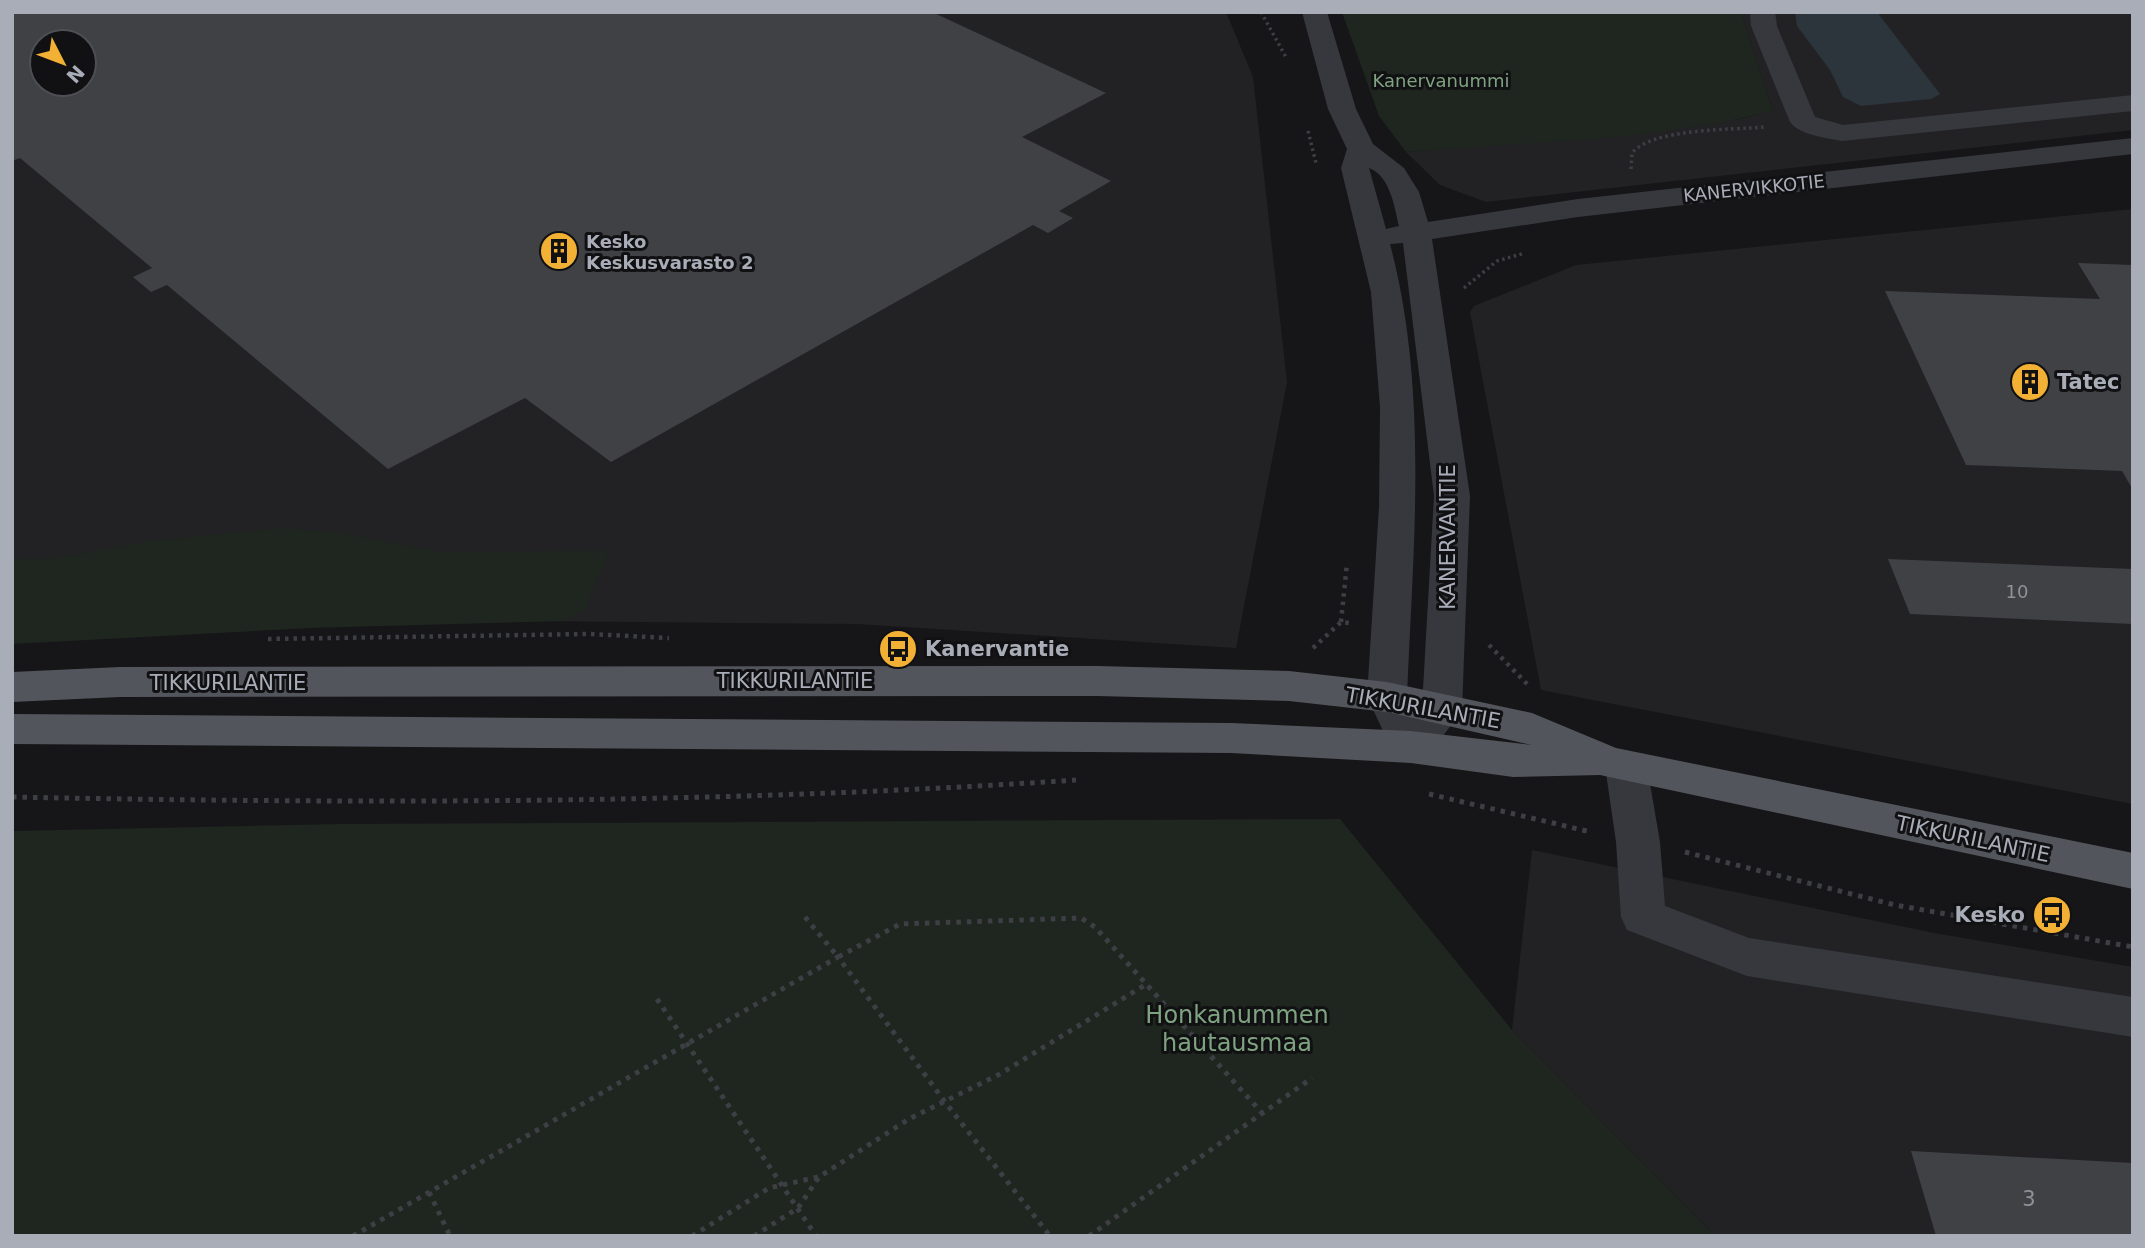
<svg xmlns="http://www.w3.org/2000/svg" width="2145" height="1248" viewBox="0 0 2145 1248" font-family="'DejaVu Sans',sans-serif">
<rect width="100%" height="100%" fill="#161618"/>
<g fill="#222225" fill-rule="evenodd">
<path d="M 12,12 L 1226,12 L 1253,77 L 1287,382 L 1236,648 L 857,624 L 310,619 L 12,630 ZM 42,42 L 84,42 L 84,84 L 42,84 Z"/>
<polygon points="1741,12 2133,12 2133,130 1486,202 1440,185 1406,152 1633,133 1740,119 1773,111"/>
<polygon points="2133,209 2133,804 1541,690 1470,312 1474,306 1576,265"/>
<polygon points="1532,850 1934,933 2133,967 2133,1236 1715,1236 1512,1030"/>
</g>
<g fill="#1e261f">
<path d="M 1342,12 L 1741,12 L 1773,111 C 1655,141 1527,142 1406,152 L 1379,116 Z"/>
<polygon points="282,528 342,533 440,552 609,551 585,609 564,621 310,628 12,644 12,559 48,559 158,540"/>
<polygon points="1340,819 1512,1030 1715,1236 12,1236 12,831 341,824"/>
</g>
<polygon fill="#2c353c" points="1795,12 1877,12 1940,94 1931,99 1861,106 1843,97 1830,70 1797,26"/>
<g fill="#404145" fill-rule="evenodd">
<path d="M 12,12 L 932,12 L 1106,93 L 1022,137 L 1111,181 L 1059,211 L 1073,218 L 1048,233 L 1033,225 L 611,462 L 525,398 L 388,469 L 167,285 L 151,292 L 133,277 L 152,268 L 20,158 L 12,161 ZM 42,42 L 84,42 L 84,84 L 42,84 Z"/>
<polygon points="2078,263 2133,265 2133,490 2122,471 1966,465 1885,291 2100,299"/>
<polygon points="1888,559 2133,569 2133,624 1910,614"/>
<polygon points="1911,1151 2133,1163 2133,1236 1936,1236"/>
</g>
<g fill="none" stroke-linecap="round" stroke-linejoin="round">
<g stroke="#3d3f44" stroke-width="3.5" stroke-dasharray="2.5 3.5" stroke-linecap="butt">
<polyline points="1261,12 1287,59"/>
<polyline points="1308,131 1316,163"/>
<path d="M 1631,169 L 1632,153 C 1652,128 1733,130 1765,127"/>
<polyline points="1464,288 1497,261 1525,253"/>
</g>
<g stroke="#3d3f44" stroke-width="4.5" stroke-dasharray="3.5 5" stroke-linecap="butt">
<polyline points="1341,622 1347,563"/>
<polyline points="268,639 589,634 669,638"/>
<polyline points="1489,645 1529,686"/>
<polyline points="1313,648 1341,622 1349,623"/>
</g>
<g stroke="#3d3f44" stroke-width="5" stroke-dasharray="4.5 6" stroke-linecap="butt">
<polyline points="1429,794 1591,832"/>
<path d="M 12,797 C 366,804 722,804 1076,780"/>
<polyline points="1685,852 1895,905 2133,947"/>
<polyline points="805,917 838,957 900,924 1081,918 1095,927 1262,1113"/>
<polyline points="657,999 816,1236"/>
<polyline points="429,1192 450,1236"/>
<polyline points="353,1236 838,957 945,1102 1050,1236"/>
<polyline points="692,1236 769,1188 818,1177"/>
<polyline points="754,1236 798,1208 819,1177 909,1119 1000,1074 1145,985"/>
<polyline points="1089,1236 1312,1078"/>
</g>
<g fill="#37383d" fill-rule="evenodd">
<path d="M 1302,12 L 1327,12 L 1356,109 L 1373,144 L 1404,168 L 1419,192 L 1428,222 L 1578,199 L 2133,138 L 2133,154 L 1578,217 L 1432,239 L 1470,496 L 1462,711 L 1426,758 L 1411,763 L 1396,758 L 1367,697 L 1379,507 L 1380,407 L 1371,292 L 1341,168 L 1347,149 L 1328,109 ZM 1369,168 C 1390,176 1394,205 1399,226 L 1386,229 ZM 1403,243 L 1434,496 L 1422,707 L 1416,714 L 1407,697 C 1413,547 1429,391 1390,244 Z"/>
<path d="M 1750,12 L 1775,12 L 1777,26 L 1815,117 L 1843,125 L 2133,95 L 2133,111 L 1842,141 C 1827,138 1799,135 1790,122 L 1751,26 Z"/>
<polygon points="1626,750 1641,755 1647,766 1660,842 1665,906 1749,938 2133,997 2133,1037 1747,976 1627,930 1621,917 1616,842 1605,766 1611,755"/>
</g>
<polygon fill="#53555c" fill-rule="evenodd" points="1097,666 1289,671 1387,682 1532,713 1616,748 2133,853 2133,889 1600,775 1513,777 1411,763 1231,753 12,744 12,714 1231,723 1411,731 1532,745 1387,712 1289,701 1097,696 120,697 12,702 12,672 120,667"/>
</g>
<defs>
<symbol id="building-disc" viewBox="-11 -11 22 22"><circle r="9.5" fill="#f2b134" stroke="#111113"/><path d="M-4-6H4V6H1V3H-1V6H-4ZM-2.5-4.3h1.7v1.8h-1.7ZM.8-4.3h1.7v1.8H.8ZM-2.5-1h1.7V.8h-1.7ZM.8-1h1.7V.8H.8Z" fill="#111"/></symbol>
<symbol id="bus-disc" viewBox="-11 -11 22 22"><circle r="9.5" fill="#f2b134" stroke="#111113"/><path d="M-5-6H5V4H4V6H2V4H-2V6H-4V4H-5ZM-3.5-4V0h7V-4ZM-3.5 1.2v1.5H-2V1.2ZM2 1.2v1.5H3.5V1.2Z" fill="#111"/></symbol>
</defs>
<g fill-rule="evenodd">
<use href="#building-disc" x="537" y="229" width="44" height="44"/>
<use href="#building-disc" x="2008" y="360" width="44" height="44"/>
<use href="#bus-disc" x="876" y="627" width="44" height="44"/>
<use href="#bus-disc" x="2030" y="893" width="44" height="44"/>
</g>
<g text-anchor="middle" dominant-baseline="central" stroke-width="6" stroke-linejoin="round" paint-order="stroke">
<g font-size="18" fill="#7fa381" stroke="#111113">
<text x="1441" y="80">Kanervanummi</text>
</g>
<g font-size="18" fill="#a8adb8" stroke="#111113">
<text transform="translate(1754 188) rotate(-6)">KANERVIKKOTIE</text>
</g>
<g font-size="18" font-weight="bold" fill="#a8adb8" stroke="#111113" text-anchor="start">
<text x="586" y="241">Kesko<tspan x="586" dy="21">Keskusvarasto 2</tspan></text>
</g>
<g font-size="18" fill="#8e929b">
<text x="2017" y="591">10</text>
</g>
<g font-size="21" font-weight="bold" fill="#a8adb8" stroke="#111113" text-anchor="start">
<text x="2057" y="382">Tatec</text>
<text x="925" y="649">Kanervantie</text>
<text x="2025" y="915" text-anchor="end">Kesko</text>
</g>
<g font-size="21" fill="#a8adb8" stroke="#111113">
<text transform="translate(1448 537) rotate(-90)">KANERVANTIE</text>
<text x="795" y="681">TIKKURILANTIE</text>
<text x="228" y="683">TIKKURILANTIE</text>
<text transform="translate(1423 708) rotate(10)">TIKKURILANTIE</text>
<text transform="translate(1973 839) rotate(12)">TIKKURILANTIE</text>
</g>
<g font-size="21" fill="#8e929b">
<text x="2029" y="1199">3</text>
</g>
<g font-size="24" fill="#7fa381" stroke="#111113">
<text x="1237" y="1015">Honkanummen<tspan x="1237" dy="28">hautausmaa</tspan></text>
</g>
</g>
<rect width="2145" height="1248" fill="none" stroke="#a8adb8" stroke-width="28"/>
<g transform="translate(63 63) rotate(132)"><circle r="33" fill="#111113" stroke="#4d4f55" stroke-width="2"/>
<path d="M0-5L12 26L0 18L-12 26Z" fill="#f2b134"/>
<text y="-10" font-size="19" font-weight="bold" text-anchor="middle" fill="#a8adb8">N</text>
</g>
</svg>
